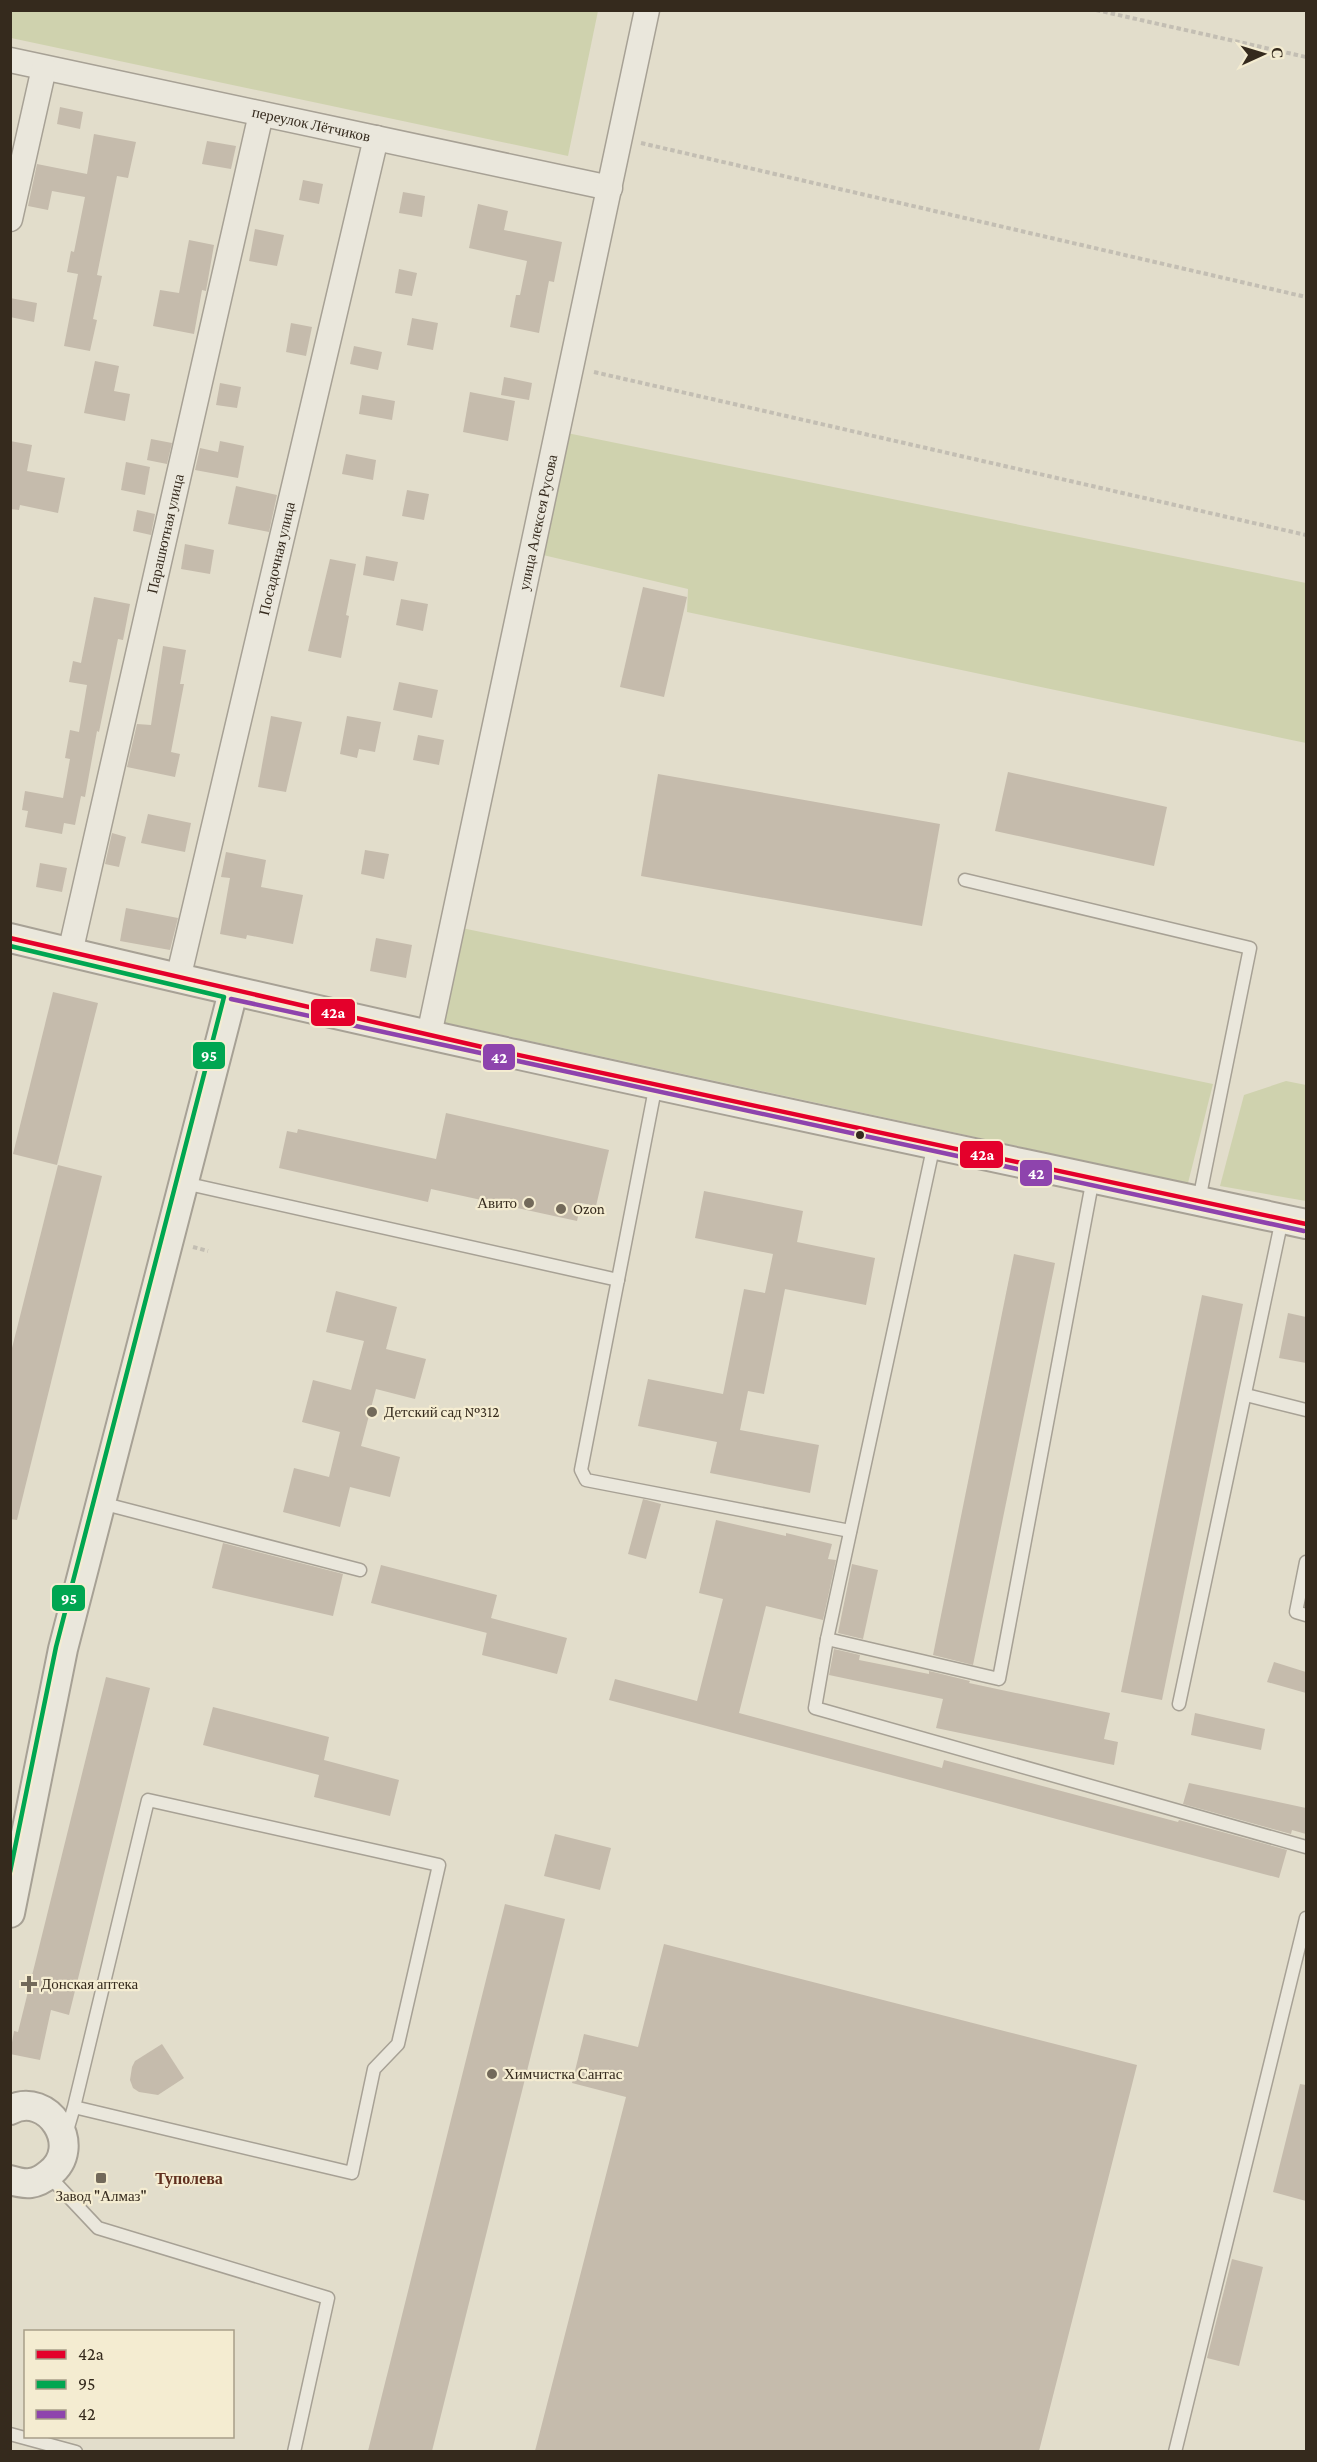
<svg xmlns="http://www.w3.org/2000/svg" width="1317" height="2462" viewBox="0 0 1317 2462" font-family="'Crimson Pro',serif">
<rect width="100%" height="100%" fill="#e2ddcb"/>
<g fill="#cfd2ae">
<polygon points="11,10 598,10 598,11 568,156 11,38"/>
<polygon points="562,432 1306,583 1306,743 687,612 688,589 543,555"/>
<polygon points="457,927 1213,1084 1188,1183 437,1021"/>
<polygon points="1286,1081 1306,1085 1306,1201 1220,1186 1244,1095"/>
</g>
<g fill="#c5bbac">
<polygon points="60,107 83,112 80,129 57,124"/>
<polygon points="94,134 136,142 128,178 117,176 97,275 102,276 93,319 97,320 90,351 64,346 78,274 67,272 71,251 74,252 85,197 52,191 48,210 28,206 37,164 87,174"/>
<polygon points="207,141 236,146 231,169 202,164"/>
<polygon points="303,180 323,184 319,204 299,200"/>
<polygon points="403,192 425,196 422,217 399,213"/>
<polygon points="478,204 508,211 504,230 562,242 554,282 549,281 539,333 510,327 516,295 520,295 527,261 469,248"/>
<polygon points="255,229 284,235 277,266 249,261"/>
<polygon points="189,240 214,245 206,291 202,290 194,334 153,326 160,290 179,293"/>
<polygon points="399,269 417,273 412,296 395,293"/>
<polygon points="10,298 37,303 34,322 10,317"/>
<polygon points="412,318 438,323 433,350 407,345"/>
<polygon points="291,323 312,327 306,356 286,352"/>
<polygon points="354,346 382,352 378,370 350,364"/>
<polygon points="95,361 119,366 114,391 130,394 125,421 84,413"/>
<polygon points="504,377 532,383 529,400 501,395"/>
<polygon points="220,383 241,387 237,408 216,405"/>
<polygon points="470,392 515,401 508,441 463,432"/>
<polygon points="362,395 395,401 392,420 359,414"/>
<polygon points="151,439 172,443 167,464 147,460"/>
<polygon points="10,441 32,445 27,471 65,478 58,513 20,505 19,510 10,509"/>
<polygon points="220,441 244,446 238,478 195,470 200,448 218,452"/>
<polygon points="346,454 376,460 373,480 342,474"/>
<polygon points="126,462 150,467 145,495 121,490"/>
<polygon points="236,486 277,495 269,532 228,524"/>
<polygon points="407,490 429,494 424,520 402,516"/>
<polygon points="137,510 155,514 151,535 133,531"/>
<polygon points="185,544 214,550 210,574 181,569"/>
<polygon points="366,556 398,562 394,581 363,575"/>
<polygon points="330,559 356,564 346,615 349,616 341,658 308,651"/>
<polygon points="643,587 687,597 664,697 620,687"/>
<polygon points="94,597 130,604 123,640 118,639 99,732 97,731 85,797 81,796 75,825 64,823 62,834 25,827 28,811 22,810 25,791 63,798 70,759 65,758 70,730 79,732 87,685 69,682 73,661 81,663"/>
<polygon points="401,599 428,604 423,631 396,625"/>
<polygon points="163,646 186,650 180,684 184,684 171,752 180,754 175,777 127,767 137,724 151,725"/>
<polygon points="399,682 438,690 432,718 393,710"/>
<polygon points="271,716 302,722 286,792 258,787"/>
<polygon points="347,716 381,722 375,752 359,749 357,758 340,754"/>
<polygon points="418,735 444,740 439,765 413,760"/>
<polygon points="1008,772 1167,807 1154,866 995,831"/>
<polygon points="658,774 940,824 922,926 641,876"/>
<polygon points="148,814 191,823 185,852 141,843"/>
<polygon points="112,833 126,837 119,867 105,864"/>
<polygon points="365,850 389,854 384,879 361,874"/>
<polygon points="226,852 266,860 261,887 303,895 293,944 247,935 246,939 220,934 230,878 221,877"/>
<polygon points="40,863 67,868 62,892 36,887"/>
<polygon points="126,908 178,918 170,950 120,941"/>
<polygon points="376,938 412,945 406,978 370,971"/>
<polygon points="53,992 98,1003 57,1165 13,1154"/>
<polygon points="446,1113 609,1150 596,1206 581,1203 577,1221 431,1189 428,1202 279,1168 287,1131 297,1133 298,1129 436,1159"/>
<polygon points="58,1165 102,1176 17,1520 10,1519 10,1356"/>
<polygon points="704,1191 803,1211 797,1242 875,1258 866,1305 785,1289 764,1394 748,1391 740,1430 819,1445 810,1493 710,1473 717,1442 638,1426 648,1379 723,1394 744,1289 765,1293 773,1254 695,1238"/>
<polygon points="1014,1254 1055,1263 973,1665 933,1655"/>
<polygon points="336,1291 397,1307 386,1349 426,1359 415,1399 376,1389 361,1446 400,1457 390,1497 350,1487 340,1527 283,1512 294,1468 329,1477 340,1432 302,1422 313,1380 351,1390 364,1341 326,1332"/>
<polygon points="1202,1295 1243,1304 1162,1700 1121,1692"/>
<polygon points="1288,1313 1306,1317 1306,1363 1279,1358"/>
<polygon points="643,1499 661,1504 646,1559 628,1554"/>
<polygon points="716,1520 786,1536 786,1533 832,1544 828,1559 836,1560 823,1620 766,1606 739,1713 942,1768 944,1760 1178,1822 1179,1820 1287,1850 1279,1878 609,1700 615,1679 697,1701 723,1599 699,1593"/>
<polygon points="223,1543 343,1574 333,1616 212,1588"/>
<polygon points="852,1564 878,1570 863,1639 838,1633"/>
<polygon points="381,1565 497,1595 491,1618 567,1638 557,1674 482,1655 488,1627 487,1633 371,1603"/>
<polygon points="834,1649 860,1655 859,1660 929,1674 929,1671 970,1681 969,1683 1110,1713 1104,1739 1118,1742 1114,1765 936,1728 943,1699 829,1675"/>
<polygon points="1274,1662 1306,1672 1306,1693 1267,1682"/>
<polygon points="106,1677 150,1688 69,2015 51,2010 40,2060 10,2054 14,2031 18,2032"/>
<polygon points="213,1707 329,1737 324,1760 399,1780 390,1816 314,1797 319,1775 203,1745"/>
<polygon points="1195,1713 1265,1729 1261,1750 1191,1735"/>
<polygon points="1189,1783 1306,1808 1306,1834 1292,1830 1291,1834 1183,1804"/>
<polygon points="555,1834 611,1848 600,1890 544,1876"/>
<polygon points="505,1904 565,1919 432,2451 368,2451"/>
<polygon points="664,1944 1137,2065 1039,2451 535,2451 626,2097 572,2083 584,2034 638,2047"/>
<polygon points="162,2044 184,2078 158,2095 139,2092 133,2088 130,2080 132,2067 135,2061"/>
<polygon points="1300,2084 1306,2085 1306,2201 1273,2192"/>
<polygon points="1232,2259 1263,2267 1239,2366 1207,2358"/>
</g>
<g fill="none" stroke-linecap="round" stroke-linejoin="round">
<defs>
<g id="service">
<polyline points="965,880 1250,948 1199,1200"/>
<polyline points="656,1084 581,1470 586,1480 850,1531"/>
<polyline points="934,1144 827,1639 999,1679 1093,1178"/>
<polyline points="184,1183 618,1280"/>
<polyline points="1246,1395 1306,1410"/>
<polyline points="101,1503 360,1570"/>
<polyline points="1306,1562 1296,1612 1306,1615"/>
<polyline points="827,1639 815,1708 1306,1847"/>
<polyline points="1179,1704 1282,1219"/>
<polyline points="66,2134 74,2107 352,2173 374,2069 398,2044 439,1865 148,1800 74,2107"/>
<polyline points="48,2175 98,2228 328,2298 294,2452"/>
<polyline points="10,2434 76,2452"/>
<polyline points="1175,2452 1306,1918"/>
</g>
<g id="minor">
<path id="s1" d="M 10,60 L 610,188"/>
<polyline points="10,219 44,68"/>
<path id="s2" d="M 70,953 L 261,114"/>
<path id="s3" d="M 178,979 L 376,138"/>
<path id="s4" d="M 429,1035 L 647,10"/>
</g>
<g id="tertiary">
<path d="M 10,938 C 440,1042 874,1131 1306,1224"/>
<polyline points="10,1913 63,1649 233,992"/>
<path d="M 10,2110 C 48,2090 85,2147 49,2174 C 36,2185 26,2185 10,2180"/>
</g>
</defs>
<use href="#service" stroke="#a7a195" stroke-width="15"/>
<use href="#minor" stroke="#a7a195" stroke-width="27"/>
<use href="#tertiary" stroke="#a7a195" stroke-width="32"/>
<g stroke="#c3beb3" stroke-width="4" stroke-dasharray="4.5 3" stroke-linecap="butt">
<polyline points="1096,10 1306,57"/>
<polyline points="641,143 1306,297"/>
<polyline points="594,372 1306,535"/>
<polyline points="193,1247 208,1251"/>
</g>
<use href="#service" stroke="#eae7dc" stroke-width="12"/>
<use href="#minor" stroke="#eae7dc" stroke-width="24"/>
<use href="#tertiary" stroke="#eae7dc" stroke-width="28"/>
<defs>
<polyline id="bus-1" points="10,938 495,1050 1306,1224"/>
<polyline id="bus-2" points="10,946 224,997 56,1647 10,1872"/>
<polyline id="bus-3" points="231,999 1304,1231"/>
</defs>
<use href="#bus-1" stroke="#f4ecd1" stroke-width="9"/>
<use href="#bus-2" stroke="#f4ecd1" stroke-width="9"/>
<use href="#bus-3" stroke="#f4ecd1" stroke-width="9"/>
<use href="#bus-1" stroke="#e4002b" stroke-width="4.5"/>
<use href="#bus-2" stroke="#00a651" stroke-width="4.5"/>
<use href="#bus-3" stroke="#8e44ad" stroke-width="4.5"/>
</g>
<circle fill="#352a1d" stroke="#f4ecd1" stroke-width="2" cx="860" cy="1135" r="5"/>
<g fill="#72695a" stroke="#f4ecd1" stroke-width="2">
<circle cx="529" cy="1203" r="6"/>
<circle cx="561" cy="1209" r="6"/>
<circle cx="372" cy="1412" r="6"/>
<path d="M26 1975h6v6h6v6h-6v6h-6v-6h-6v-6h6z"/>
<circle cx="492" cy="2074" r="6"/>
<rect x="95" y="2172" width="12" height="12" rx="3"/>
</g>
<g text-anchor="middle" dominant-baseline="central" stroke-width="4.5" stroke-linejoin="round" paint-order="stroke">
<g font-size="15" fill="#352a1d" stroke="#f4ecd1">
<text stroke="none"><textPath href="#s1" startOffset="308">переулок Лётчиков</textPath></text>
<text stroke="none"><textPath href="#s4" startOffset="524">улица Алексея Русова</textPath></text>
<text stroke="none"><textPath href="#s2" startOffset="430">Парашютная улица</textPath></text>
<text stroke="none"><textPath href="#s3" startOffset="432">Посадочная улица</textPath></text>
</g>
<g font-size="15" fill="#352a1d" stroke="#f4ecd1" text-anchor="start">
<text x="517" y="1203" text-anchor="end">Авито</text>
<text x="573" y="1209">Ozon</text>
<text x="384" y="1412">Детский сад №312</text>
<text x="41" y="1984">Донская аптека</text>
<text x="504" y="2074">Химчистка Сантас</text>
<text x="101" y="2196" text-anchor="middle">Завод "Алмаз"</text>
</g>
<g font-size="16" font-weight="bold" fill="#60301f" stroke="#f4ecd1">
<text x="189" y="2178">Туполева</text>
</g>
</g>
<g stroke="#f4ecd1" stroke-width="2">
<rect x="310" y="998" width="46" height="29" rx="6" fill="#e4002b"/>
<rect x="192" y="1041" width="34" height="29" rx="6" fill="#00a651"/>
<rect x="482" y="1043" width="34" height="28" rx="6" fill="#8e44ad"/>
<rect x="959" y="1140" width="45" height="29" rx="6" fill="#e4002b"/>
<rect x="1019" y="1159" width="34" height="28" rx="6" fill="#8e44ad"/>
<rect x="51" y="1584" width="35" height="28" rx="6" fill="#00a651"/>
</g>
<g font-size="16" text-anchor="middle" font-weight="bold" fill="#fff">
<text x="333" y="1018">42a</text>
<text x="209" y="1061">95</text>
<text x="499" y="1063">42</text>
<text x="982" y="1160">42a</text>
<text x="1036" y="1179">42</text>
<text x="69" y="1604">95</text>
</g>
<rect width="1317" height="2462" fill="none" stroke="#352a1d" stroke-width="24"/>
<rect x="24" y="2330" width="210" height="108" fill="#f4ecd1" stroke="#a89e89" stroke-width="1.5"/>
<rect x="36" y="2350" width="30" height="9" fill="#e4002b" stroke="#a89e89" stroke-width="1.5"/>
<text x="78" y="2360" font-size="18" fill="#352a1d">42a</text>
<rect x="36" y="2380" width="30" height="9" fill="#00a651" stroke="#a89e89" stroke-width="1.5"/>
<text x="78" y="2390" font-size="18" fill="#352a1d">95</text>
<rect x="36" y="2410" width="30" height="9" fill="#8e44ad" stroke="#a89e89" stroke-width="1.5"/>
<text x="78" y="2420" font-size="18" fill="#352a1d">42</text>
<g transform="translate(1263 54) rotate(86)" stroke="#f4ecd1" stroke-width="4.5" paint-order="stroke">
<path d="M0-4.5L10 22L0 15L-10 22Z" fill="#352a1d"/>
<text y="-9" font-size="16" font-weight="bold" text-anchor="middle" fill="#352a1d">С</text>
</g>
</svg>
